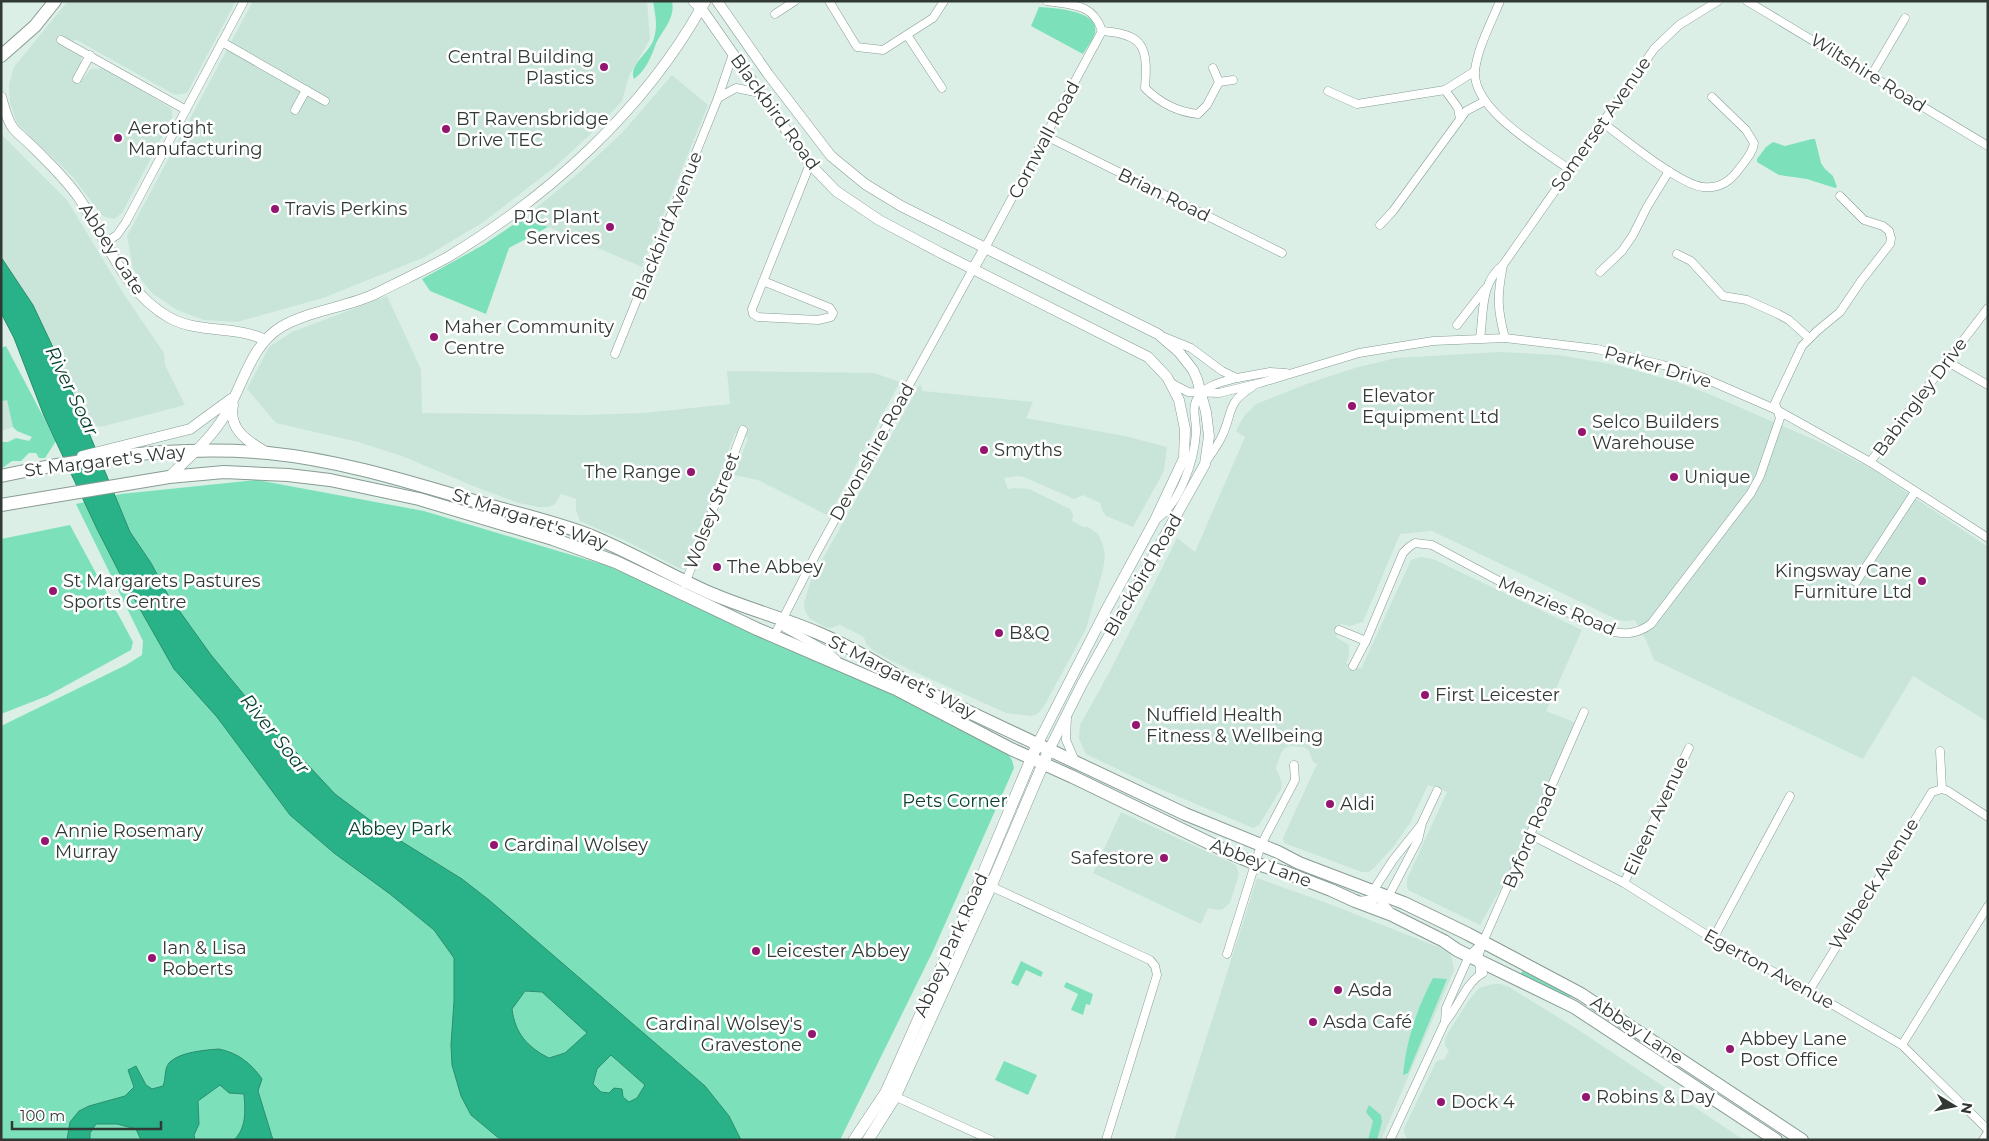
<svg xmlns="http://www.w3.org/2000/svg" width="1989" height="1141" viewBox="0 0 1989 1141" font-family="Montserrat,sans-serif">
<rect width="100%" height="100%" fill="#dbefe6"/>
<g fill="#c9e5d9">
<polygon points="68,1 236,1 187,93 175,95 75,39 73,42 63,36 59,43 81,56 81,63 73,77 81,81 91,69 105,68 172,109 172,118 122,213 114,219 105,217 101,214 72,176 23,129 17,123 10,103 9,85 14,67"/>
<polygon points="253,1 647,1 650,39 629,76 622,101 596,129 555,167 482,223 425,257 323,298 237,322 204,320 177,310 152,293 133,269 127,236"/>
<polygon points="672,75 708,105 642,267 525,217 580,172 623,132"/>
<polygon points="1,134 67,200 125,296 164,353 165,365 185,405 104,426 87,427 33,305 1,257"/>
<polygon points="387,296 421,369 422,413 583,415 644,413 730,404 727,371 874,373 900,382 829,516 758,480 734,475 748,438 735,433 687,566 685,569 681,569 626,541 580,521 576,510 576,499 561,494 555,504 549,507 538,507 519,503 478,488 402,456 358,442 276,423 247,389 269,347 292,332"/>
<polygon points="1499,352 1559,355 1616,365 1677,382 1709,394 1822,443 1872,469 1988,547 1988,722 1913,676 1863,759 1654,660 1646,640 1635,620 1624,621 1616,619 1432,531 1400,534 1363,622 1350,626 1341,624 1336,637 1349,645 1349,656 1346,663 1361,669 1411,560 1421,557 1433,559 1582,630 1546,711 1579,724 1531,835 1480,925 1408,890 1407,887 1407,879 1447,792 1428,785 1410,823 1393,847 1374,868 1369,872 1362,872 1284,843 1283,838 1317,764 1313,762 1309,751 1304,747 1290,746 1285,748 1281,753 1276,768 1282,783 1281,789 1259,825 1253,828 1153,786 1086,754 1079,739 1080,725 1110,671 1177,538 1195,552 1245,437 1236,431 1244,416 1256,404 1309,383 1358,367 1396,358"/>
<polygon points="1,373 13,427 1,431"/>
<polygon points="920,384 923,391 1033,402 1026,418 1125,436 1167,447 1164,471 1133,527 1106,516 1103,512 1100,503 1083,495 1074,499 1024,477 1016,476 1004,478 1008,489 1015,488 1029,489 1070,509 1073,515 1072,521 1083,527 1088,527 1098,534 1103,545 1105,555 1103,570 1086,629 1043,708 1037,714 1031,716 1006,713 908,669 875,652 866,644 864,637 840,625 830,628 825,627 810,619 805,611 804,603 811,580"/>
<polygon points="1121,812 1236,865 1239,874 1230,903 1223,909 1219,910 1208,908 1201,924 1093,873"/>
<polygon points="1257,878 1327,903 1448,951 1452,958 1454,970 1381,1140 1174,1140"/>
<polygon points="1493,984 1501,984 1509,987 1577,1029 1744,1140 1408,1140 1404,1133 1404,1128 1436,1062 1440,1060 1444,1060 1449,1050 1445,1046 1445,1040 1449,1031 1469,1000 1479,988"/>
</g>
<g fill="#7ce1ba">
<path d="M 653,1 L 672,1 C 676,19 661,31 655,46 C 651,58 645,71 634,79 C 628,64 651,52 654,38 C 658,25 655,14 653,1 Z"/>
<path d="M 1039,7 C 1052,8 1101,10 1095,33 C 1093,40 1087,47 1083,54 L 1031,26 Z"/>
<polygon points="1812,139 1815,139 1821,163 1825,169 1833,176 1837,187 1835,188 1807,179 1779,175 1757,162 1757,159 1766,147 1773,142 1785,146"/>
<polygon points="525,217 548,227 509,248 486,314 430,291 422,279 483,245"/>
<polygon points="6,346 56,441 45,458 39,458 36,453 29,453 21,461 12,461 1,469 1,442 8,442 16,438 29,441 32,437 17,431 13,427 7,400 3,401 1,398 1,348"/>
<polygon points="257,480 424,511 605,565 669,591 883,690 1007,753 1012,760 1014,768 933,951 840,1140 1,1140 1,726 126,665 142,655 143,641 76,504 121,494"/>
<polygon points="70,525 133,642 131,650 47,696 1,714 1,539"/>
<polygon points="1021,961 1043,972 1041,977 1026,970 1018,986 1011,983"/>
<polygon points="1523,970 1570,995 1570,999 1520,975"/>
<path d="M 1433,978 L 1447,979 L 1408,1073 L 1403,1075 C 1406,1041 1417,1008 1433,978 Z"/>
<polygon points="1066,982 1093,994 1090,1005 1086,1004 1083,1015 1071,1010 1078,994 1064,987"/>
<polygon points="1004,1061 1037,1075 1028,1095 995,1080"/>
<polygon points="1369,1105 1381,1115 1382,1122 1377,1140 1368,1140 1373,1121 1366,1112"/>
</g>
<g fill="#29b287" stroke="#2b8e6e" fill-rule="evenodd">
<path d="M 1,257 L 33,305 L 58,358 L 130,532 L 151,563 L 168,595 L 211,655 L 255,708 L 335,794 L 383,830 L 462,879 L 489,900 L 705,1086 L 729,1116 L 741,1140 L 501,1140 L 471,1115 L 461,1096 L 452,1065 L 451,1045 L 454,1001 L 454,958 L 434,930 L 390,894 L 334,853 L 290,815 L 217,717 L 174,669 L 119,572 L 97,529 L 44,416 L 14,338 L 1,313 ZM 525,991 L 542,992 L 587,1033 L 565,1053 L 549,1058 C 527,1047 515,1033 512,1009 ZM 611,1055 L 645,1085 L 637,1098 L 629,1102 L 623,1097 L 622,1089 L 614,1088 L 609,1093 L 601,1092 L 593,1084 L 597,1069 Z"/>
<path d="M 219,1049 C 238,1053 251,1063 262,1079 L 258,1091 L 273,1140 L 234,1140 C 247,1127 245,1111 244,1094 L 229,1093 L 220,1085 L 198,1101 L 199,1124 L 194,1135 L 195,1140 L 141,1140 L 136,1129 L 117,1124 L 96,1124 L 90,1133 L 90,1140 L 67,1140 L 70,1122 L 79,1111 L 89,1106 L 125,1096 L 134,1087 L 128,1070 L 136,1066 L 146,1085 L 152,1089 L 163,1086 C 166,1079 164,1069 169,1063 C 179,1052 205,1050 219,1049 Z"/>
</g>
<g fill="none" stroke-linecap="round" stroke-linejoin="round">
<defs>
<g id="minor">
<polyline points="829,1 857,47 883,50 933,18 944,1"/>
<path d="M 1047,1 C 1072,5 1093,3 1102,31 C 1145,34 1148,48 1145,88 C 1159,102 1178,112 1198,114 L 1207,105 L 1219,82"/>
<path d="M 1500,1 C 1491,23 1478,47 1475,70 C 1471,109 1541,149 1569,169"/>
<polyline points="1747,1 1988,146"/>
<polyline points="775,14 795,1"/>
<polyline points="907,35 942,88"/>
<polyline points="61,40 186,110"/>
<polyline points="222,42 325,101"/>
<polyline points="1213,68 1219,82 1233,80"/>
<polyline points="1871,76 1905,18"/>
<polyline points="77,79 90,55"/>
<polyline points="1445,90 1458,108 1460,119"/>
<polyline points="1328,91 1357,104 1445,90 1475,71"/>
<polyline points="718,98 736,88 760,93"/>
<polyline points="295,110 306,90"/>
<path d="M 1602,122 C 1623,138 1680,185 1703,187 C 1719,189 1730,182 1739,169 C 1745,161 1753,153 1754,143 L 1746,130 L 1712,97"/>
<polyline points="1046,136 1282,253"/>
<polyline points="1380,225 1393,211 1466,111 1485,101"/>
<polyline points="105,243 117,235 126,222 244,1"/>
<polyline points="985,248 1102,31"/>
<polyline points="1677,254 1691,261 1723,296 1747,300 1778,314 1789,320 1809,338"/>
<path d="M 1503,265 C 1497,296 1497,308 1505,338"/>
<polyline points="1600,272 1622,251 1633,235 1647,207 1669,171"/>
<polyline points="763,281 830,308 833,313 831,317 818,320 758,317 753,314 752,309 810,164"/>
<polyline points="1457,325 1485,289"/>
<polyline points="1164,337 1191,348 1222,371 1237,378 1270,372 1286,373"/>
<path d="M 1480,338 C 1484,312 1480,283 1503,265 L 1654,49 L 1679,25 L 1718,1"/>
<polyline points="615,354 718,98 733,54"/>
<polyline points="1946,361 1988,385"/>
<polyline points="1171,383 1188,392 1219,393 1260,383 1359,353 1433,341 1505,338 1597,349 1663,365 1699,376 1777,410 1870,462 1988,538"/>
<path d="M 1207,460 C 1212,453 1218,445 1222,436 C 1233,413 1226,403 1252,387"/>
<polyline points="1870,462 1988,308"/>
<path d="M 1157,519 C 1180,502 1194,462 1196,433 C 1197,423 1191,409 1197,399 C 1205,385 1222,382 1237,378"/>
<polyline points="1856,582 1915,492"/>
<polyline points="685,584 743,430"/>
<polyline points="783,620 785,628 827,651 836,659"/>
<polyline points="1339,630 1366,641"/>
<polyline points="774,636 816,554 973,269"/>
<path d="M 1353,666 L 1366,641 L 1403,553 L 1409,547 L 1415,543 L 1432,545 L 1499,581 L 1606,630 C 1623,635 1636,635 1651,624 L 1751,493 L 1760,476 L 1780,418 L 1775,403 L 1802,346 L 1817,331 L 1840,312 L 1861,281 L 1890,244 L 1891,238 L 1889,231 L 1883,226 L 1864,220 L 1840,196"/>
<polyline points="1067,716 1066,740 1075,761"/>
<polyline points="1940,751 1942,789"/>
<polyline points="1531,835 1624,883 1713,939 1809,991 1902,1045 1988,1130"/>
<polyline points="1624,883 1689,748"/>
<polyline points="988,885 1150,960 1155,966 1157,975 1106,1140"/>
<polyline points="1359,901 1388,897 1418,840 1422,823 1437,791"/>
<polyline points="1392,914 1373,891 1393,860 1421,825"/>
<polyline points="1713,939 1790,796"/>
<polyline points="1227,954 1261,845 1295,780 1294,765"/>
<polyline points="1480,974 1480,967 1477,960 1483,942 1584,712"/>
<polyline points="1809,991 1932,792 1942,789 1948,791 1988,817"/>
<polyline points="1445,1022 1446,1008 1469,956 1483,942"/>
<polyline points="1902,1045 1988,906"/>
<polyline points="892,1095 991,1140"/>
<path d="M 1390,1140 L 1445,1022 C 1458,1008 1466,982 1483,973"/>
<polyline points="1983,1140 1988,1132"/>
</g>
<g id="tertiary">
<polyline points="717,1 768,74 831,156 865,184 901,206 1158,334 1179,352 1193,370 1197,379 1206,412 1209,436 1205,464 1082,684 1049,750"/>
<path d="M 1,97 C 4,107 7,120 13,128 C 19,135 27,141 33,147 C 49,163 66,179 79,198 C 107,239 123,292 170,318 C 200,334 235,325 265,340"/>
<polyline points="973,269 985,248"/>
<path d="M 233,405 C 228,429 247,441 266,452"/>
<polyline points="82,456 190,429 231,399"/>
<path d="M 169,477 C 188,458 211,439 225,415 C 243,386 250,346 281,327 C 307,311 349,307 377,293 C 400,281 425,270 448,257 C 549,196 643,111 701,8 L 810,164 L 836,191 L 879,220 L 941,253 L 1148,357 L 1167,377 L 1179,400 L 1185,429 L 1184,458 L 1155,520 L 1105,612 L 1037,745"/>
</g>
<g id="secondary">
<polyline points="694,1 701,8 705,1"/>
<polyline points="854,1140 886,1092 980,881 1037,745"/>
<polyline points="868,1140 895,1097 991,886 1049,750"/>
</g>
<g id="primary">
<polyline points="1,56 35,26 55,1"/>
<path d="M 1,476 C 88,457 179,445 268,453 C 339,460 406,481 474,501 C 512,512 552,521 589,535 C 631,552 669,575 710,593 C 745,608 783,618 818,633 C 851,647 881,665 910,684 L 1185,814 L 1278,852 L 1299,863 L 1404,903 L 1468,934 L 1581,994 L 1802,1140"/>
<polyline points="1,505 169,477 224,472 288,475 330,480 419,499 553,539 616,562 757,629 896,689 1011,749 1073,777 1232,854 1254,863 1287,873 1331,890 1355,901 1392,915 1444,941 1457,950 1574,1007 1776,1140"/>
</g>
</defs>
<use href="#minor" stroke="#889c93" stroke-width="9"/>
<use href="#tertiary" stroke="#889c93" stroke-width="11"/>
<use href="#secondary" stroke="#889c93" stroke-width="12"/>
<use href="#primary" stroke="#889c93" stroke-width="14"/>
<use href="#minor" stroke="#fff" stroke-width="8"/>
<use href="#tertiary" stroke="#fff" stroke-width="10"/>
<use href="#secondary" stroke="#fff" stroke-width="11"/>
<use href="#primary" stroke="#fff" stroke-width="12"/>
</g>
<g fill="#941670" stroke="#fff" stroke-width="2">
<circle cx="604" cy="67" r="5"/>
<circle cx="446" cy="129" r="5"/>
<circle cx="118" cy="138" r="5"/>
<circle cx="275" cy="209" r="5"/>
<circle cx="610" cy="227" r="5"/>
<circle cx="434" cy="337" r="5"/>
<circle cx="1352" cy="406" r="5"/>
<circle cx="1582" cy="432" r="5"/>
<circle cx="984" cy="450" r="5"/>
<circle cx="691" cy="472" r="5"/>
<circle cx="1674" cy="477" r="5"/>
<circle cx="717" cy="567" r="5"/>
<circle cx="1922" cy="581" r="5"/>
<circle cx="53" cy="591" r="5"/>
<circle cx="999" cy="633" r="5"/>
<circle cx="1425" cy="695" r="5"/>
<circle cx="1136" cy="725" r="5"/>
<circle cx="1330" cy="804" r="5"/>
<circle cx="45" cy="841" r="5"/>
<circle cx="494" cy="845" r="5"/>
<circle cx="1164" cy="858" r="5"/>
<circle cx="756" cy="951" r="5"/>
<circle cx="152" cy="958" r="5"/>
<circle cx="1338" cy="990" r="5"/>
<circle cx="1313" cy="1022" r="5"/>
<circle cx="812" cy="1034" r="5"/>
<circle cx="1730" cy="1049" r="5"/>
<circle cx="1586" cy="1097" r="5"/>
<circle cx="1441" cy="1102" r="5"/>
</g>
<g text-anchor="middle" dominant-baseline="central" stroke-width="5" stroke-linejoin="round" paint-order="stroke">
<g font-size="18" fill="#313935" stroke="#fff" text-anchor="start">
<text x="594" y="57" text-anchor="end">Central Building<tspan x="594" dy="21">Plastics</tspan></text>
<text x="456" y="119">BT Ravensbridge<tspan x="456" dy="21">Drive TEC</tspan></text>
<text x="128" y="128">Aerotight<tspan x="128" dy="21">Manufacturing</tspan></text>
<text x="285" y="209">Travis Perkins</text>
<text x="600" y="217" text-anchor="end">PJC Plant<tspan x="600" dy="21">Services</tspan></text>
<text x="444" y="327">Maher Community<tspan x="444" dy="21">Centre</tspan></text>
<text x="1362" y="396">Elevator<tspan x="1362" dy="21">Equipment Ltd</tspan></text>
<text x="1592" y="422">Selco Builders<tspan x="1592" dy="21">Warehouse</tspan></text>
<text x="994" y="450">Smyths</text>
<text x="681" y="472" text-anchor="end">The Range</text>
<text x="1684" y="477">Unique</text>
<text x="727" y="567">The Abbey</text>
<text x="1912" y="571" text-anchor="end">Kingsway Cane<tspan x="1912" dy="21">Furniture Ltd</tspan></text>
<text x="63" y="581">St Margarets Pastures<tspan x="63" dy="21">Sports Centre</tspan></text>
<text x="1009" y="633">B&amp;Q</text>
<text x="1435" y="695">First Leicester</text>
<text x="1146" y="715">Nuffield Health<tspan x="1146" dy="21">Fitness &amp; Wellbeing</tspan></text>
<text x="1340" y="804">Aldi</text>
<text x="55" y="831">Annie Rosemary<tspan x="55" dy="21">Murray</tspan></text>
<text x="504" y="845">Cardinal Wolsey</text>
<text x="1154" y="858" text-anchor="end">Safestore</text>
<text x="162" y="948">Ian &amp; Lisa<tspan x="162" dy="21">Roberts</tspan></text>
<text x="766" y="951">Leicester Abbey</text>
<text x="1348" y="990">Asda</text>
<text x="1323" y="1022">Asda Café</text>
<text x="802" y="1024" text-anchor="end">Cardinal Wolsey's<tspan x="802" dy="21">Gravestone</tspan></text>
<text x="1740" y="1039">Abbey Lane<tspan x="1740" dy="21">Post Office</tspan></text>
<text x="1596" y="1097">Robins &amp; Day</text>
<text x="1451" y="1102">Dock 4</text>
</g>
<g font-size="18" fill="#313935" stroke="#fff">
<text transform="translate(1868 73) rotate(32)">Wiltshire Road</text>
<text transform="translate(775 112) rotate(54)">Blackbird Road</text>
<text transform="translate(1601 124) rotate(-55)">Somerset Avenue</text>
<text transform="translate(1044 140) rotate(-62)">Cornwall Road</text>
<text transform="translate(1164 195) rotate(26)">Brian Road</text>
<text transform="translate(667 226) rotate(-68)">Blackbird Avenue</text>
<text transform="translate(112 249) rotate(57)">Abbey Gate</text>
<text transform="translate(1658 367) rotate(16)">Parker Drive</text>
<text transform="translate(1920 397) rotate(-53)">Babingley Drive</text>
<text transform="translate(872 452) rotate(-61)">Devonshire Road</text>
<text transform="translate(105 461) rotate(-7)">St Margaret's Way</text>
<text transform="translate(712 511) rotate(-69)">Wolsey Street</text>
<text transform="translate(530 519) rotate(18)">St Margaret's Way</text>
<text transform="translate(1143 575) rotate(-60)">Blackbird Road</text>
<text transform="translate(1557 606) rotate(23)">Menzies Road</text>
<text transform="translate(902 677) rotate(27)">St Margaret's Way</text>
<text transform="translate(1656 816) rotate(-65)">Eileen Avenue</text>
<text transform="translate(1530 836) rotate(-67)">Byford Road</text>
<text transform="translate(1261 863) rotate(21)">Abbey Lane</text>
<text transform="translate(1874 884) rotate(-58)">Welbeck Avenue</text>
<text transform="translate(951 945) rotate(-66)">Abbey Park Road</text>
<text transform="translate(1769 969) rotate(29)">Egerton Avenue</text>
<text transform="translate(1637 1030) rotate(34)">Abbey Lane</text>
</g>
<g font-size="18" fill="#0b4231" stroke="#fff">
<text x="955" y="801">Pets Corner</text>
<text x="400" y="829">Abbey Park</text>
</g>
<g font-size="19" font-style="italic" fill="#053e2d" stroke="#fff">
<text transform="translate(72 391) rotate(64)">River Soar</text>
<text transform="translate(275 734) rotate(51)">River Soar</text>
</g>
</g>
<rect width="1989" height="1141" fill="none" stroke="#313935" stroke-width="5"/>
<g transform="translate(1954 1106) rotate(100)" stroke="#ffffff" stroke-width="4" paint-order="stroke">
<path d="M0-4L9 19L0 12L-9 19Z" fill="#313935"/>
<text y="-8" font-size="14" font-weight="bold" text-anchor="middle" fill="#313935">N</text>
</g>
<path d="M12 1121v8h149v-8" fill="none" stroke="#313935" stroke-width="2.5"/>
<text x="20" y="1121" font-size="15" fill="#313935" stroke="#ffffff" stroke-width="4" paint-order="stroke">100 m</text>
</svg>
